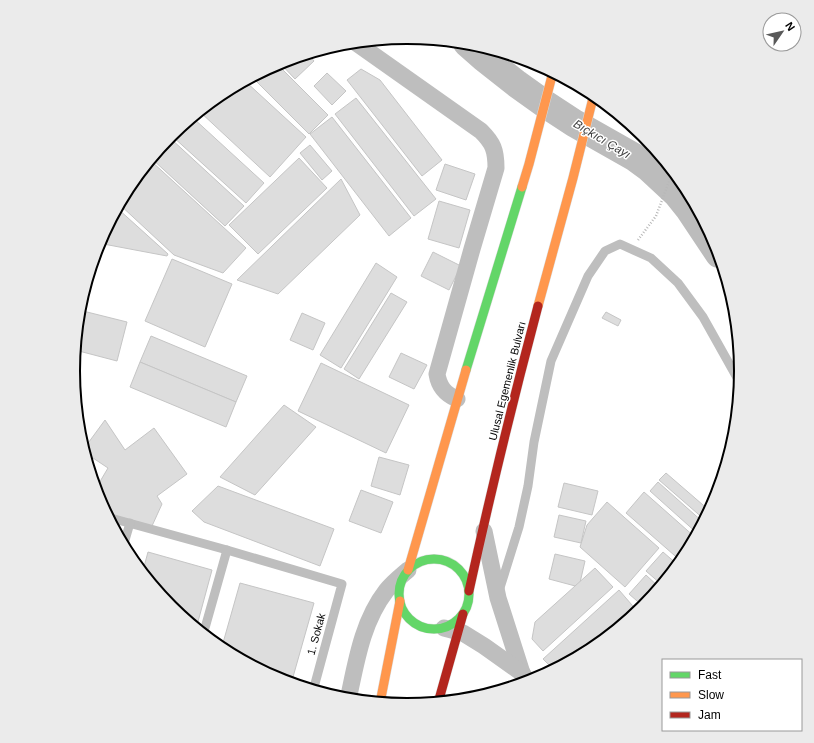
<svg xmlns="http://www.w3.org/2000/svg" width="814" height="743" viewBox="0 0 814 743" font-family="Arial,sans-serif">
<rect width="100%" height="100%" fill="#fff"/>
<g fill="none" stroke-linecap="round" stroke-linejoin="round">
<polyline stroke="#bcbcbc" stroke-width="28" points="467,43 484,58 517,84 545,104 574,123 634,157 649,168 677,194 689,209 719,254"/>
</g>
<g fill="#ddd" stroke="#c5c5c5">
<polygon points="308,54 314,61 295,79 279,62"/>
<polygon points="277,64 328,115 309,134 252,77"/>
<polygon points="361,69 380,80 442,160 422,176 347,80"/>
<polygon points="327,73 346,91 332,105 314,86"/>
<polygon points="245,81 306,137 270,177 199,111 221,93"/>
<polygon points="356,98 436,199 414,216 335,114"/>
<polygon points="192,117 264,183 246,203 172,136 179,128"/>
<polygon points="332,117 411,218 389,236 310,134"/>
<polygon points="170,138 244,206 225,226 151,158"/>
<polygon points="310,145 332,171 322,180 300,153"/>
<polygon points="299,158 327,188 258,254 229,225"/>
<polygon points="150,160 246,248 223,273 174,255 119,204 129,185"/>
<polygon points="445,164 475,174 466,200 436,190"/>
<polygon points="341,179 360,215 278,294 237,280"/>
<polygon points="439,201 470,210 459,248 428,239"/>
<polygon points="117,208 168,254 167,256 98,243"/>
<polygon points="433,252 461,266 449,290 421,276"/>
<polygon points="172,259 232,284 205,347 145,321"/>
<polygon points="376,263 397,277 341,368 320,355"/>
<polygon points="391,293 407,302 359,379 344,369"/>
<polygon points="79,310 127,322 117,361 75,350"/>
<polygon points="606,312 621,320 618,326 602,318"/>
<polygon points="302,313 325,323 313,350 290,340"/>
<polygon points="151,336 247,376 236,402 140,362"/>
<polygon points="401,353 427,365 414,389 389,377"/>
<polygon points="140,362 236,402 226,427 130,387"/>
<polygon points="321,363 409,405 386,453 298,411"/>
<polygon points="284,405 316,427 255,495 220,477"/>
<polygon points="105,420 125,450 154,428 187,474 157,496 162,504 152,526 105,513 98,499 95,490 108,468 84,452 83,450"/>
<polygon points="379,457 409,465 400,495 371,486"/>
<polygon points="666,473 710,511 705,520 659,480"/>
<polygon points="658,482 704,523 698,534 650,491"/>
<polygon points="564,483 598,491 592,515 558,507"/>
<polygon points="218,486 334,529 320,566 204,522 192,511"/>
<polygon points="361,490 393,502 381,533 349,521"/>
<polygon points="644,492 696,538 685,558 682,562 626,513"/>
<polygon points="607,502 659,548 625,587 580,547 587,525"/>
<polygon points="559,515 586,521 581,543 554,537"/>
<polygon points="148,552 212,570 196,629 170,608 142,574"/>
<polygon points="663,552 678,565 662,585 646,571"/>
<polygon points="555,554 585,561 579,587 549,579"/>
<polygon points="595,568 613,587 543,651 532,639 535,622"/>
<polygon points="646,575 660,588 644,607 629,594"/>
<polygon points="240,583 314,603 291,684 279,680 221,650"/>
<polygon points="619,590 638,612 593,650 554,670 543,659"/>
</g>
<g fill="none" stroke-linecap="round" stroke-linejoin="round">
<defs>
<g id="fast">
<polyline points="466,370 522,187"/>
<circle cx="434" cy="594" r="35"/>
</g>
<g id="slow">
<polyline points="522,187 529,164 553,72"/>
<polyline points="538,306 573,178 594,94"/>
<polyline points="408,570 466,370"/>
<polyline points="380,703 400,601"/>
</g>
<g id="jam">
<path d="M 469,591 C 490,495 513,400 538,306"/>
<polyline points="438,703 463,614"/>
</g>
</defs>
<use href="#fast" stroke="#dbdbdb" stroke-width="10"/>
<use href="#slow" stroke="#dbdbdb" stroke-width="10"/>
<use href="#jam" stroke="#dbdbdb" stroke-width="10"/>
<polyline stroke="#b8b8b8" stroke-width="2.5" stroke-dasharray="1 2" stroke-linecap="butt" points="638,240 656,216 673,171"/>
<g stroke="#bebebe" stroke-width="9">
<polyline points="107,517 227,550 342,584 313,691"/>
<polyline points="123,547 130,523"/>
<polyline points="499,591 519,527 528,486 534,442 551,361 588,276 605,251 620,244 651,258 678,283 703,317 740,383"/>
<polyline points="203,635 227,550"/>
</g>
<g stroke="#bebebe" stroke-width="17">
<path d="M 355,42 L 481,131 C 493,143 496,150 496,168 L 472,249 L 437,374 C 439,387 445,394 457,399"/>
<polyline points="484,531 498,598 522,673"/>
<polyline points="444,628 463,633 484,646 522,673 524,676"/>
<path d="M 348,700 C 356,663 362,622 386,591 C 392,583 401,576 408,570"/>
</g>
<use href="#fast" stroke="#63d668" stroke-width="9"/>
<use href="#slow" stroke="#ff974d" stroke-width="9"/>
<use href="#jam" stroke="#b3261e" stroke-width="9"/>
</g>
<g text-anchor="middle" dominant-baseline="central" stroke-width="3" stroke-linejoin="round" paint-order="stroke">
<g font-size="11" fill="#000" stroke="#fff">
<text transform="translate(507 381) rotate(-76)">Ulusal Egemenlik Bulvarı</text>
<text transform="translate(316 634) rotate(-75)">1. Sokak</text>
</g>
<g font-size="12" font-style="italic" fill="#414141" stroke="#fff">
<text transform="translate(602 139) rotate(31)">Bıçkıcı Çayı</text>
</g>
</g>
<path d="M0 0H814V743H0ZM80 371a327 327 0 1 1 654 0a327 327 0 1 1-654 0Z" fill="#ebebeb" fill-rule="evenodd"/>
<path fill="none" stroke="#000" stroke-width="2" d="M80 371a327 327 0 1 1 654 0a327 327 0 1 1-654 0Z"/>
<rect x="662" y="659" width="140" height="72" fill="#ffffff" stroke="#999999"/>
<rect x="670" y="672" width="20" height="6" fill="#63d668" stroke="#999999"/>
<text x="698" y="679" font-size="12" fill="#000000">Fast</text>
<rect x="670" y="692" width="20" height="6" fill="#ff974d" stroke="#999999"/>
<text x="698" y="699" font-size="12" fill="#000000">Slow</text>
<rect x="670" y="712" width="20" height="6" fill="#b3261e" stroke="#999999"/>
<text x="698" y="719" font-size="12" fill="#000000">Jam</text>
<g transform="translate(782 32) rotate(56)"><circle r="19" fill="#ffffff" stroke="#999999"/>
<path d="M0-3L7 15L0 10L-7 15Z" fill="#595959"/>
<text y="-6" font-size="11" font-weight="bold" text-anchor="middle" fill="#000000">N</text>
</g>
</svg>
